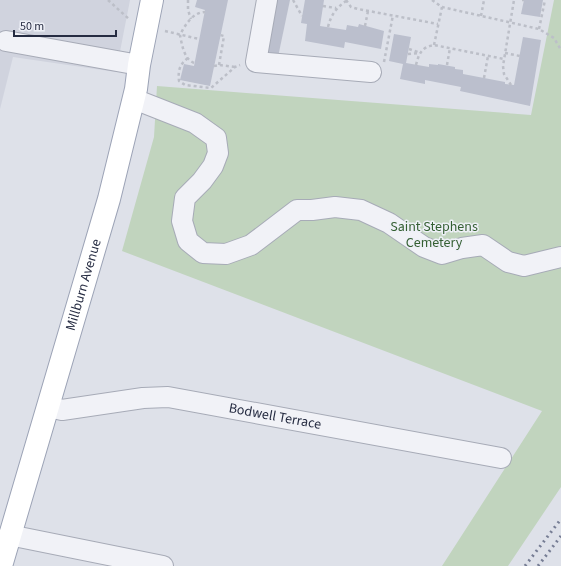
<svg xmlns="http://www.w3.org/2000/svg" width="561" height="566" viewBox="0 0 561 566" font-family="'Source Sans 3',sans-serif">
<rect width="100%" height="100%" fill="#dee1e9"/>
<polygon fill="#d0d3de" points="0,0 130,0 116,72 13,57 0,109"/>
<polygon fill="#c1d4be" points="554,0 561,0 561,487 508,566 442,566 542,411 122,251 154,137 157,86 531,115"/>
<g fill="#bbbfcd">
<polygon points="197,0 228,0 210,86 180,80 184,64 194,66 205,10 195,7"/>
<polygon points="275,0 290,0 278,57 264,54"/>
<polygon points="305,0 324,0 320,26 346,30 347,25 358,27 359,24 384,31 381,49 345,42 344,48 305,41 307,24 301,23"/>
<polygon points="524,0 543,0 540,17 521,14"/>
<polygon points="394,34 411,37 406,63 429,67 429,64 438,65 438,64 455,67 455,69 463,70 463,74 505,82 505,84 514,85 523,37 541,40 530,106 460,91 461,87 425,80 425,84 400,79 403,64 389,61"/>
</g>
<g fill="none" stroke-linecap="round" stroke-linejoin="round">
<defs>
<g id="minor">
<polyline points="267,0 256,62 371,72"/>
<polyline points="6,41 139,65"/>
<polyline points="134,99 195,123 216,138 218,153 213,166 202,181 185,198 182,221 188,241 203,253 226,254 251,245 297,210 312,210 335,207 361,210 389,223 424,247 442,254 462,248 483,245 508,262 524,266 561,257"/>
<path id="s1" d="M 49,407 L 62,410 L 143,398 L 168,397 L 501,458"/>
<polyline points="9,535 163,566"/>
</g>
<g id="major">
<path id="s2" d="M 1,566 L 109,199 L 136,89 L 139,65 L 152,0"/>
</g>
</defs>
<use href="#minor" stroke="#a7abb7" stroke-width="22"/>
<use href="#major" stroke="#9ca3b6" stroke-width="24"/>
<g stroke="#bcbfc8" stroke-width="2.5" stroke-dasharray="3 3" stroke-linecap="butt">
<polyline points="108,0 130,20"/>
<polyline points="188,0 188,10 191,19"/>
<polyline points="293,0 302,16"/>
<polyline points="346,0 351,7 358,9 438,24"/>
<polyline points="432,0 442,7 539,29 554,38 561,50"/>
<polyline points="522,0 524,0"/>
<polyline points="323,6 336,8"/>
<polyline points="481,16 484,0"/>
<polyline points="365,26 368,11"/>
<path d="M 328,27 C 331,15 336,8 346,1"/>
<polyline points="539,29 545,0"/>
<polyline points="165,31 199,39"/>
<polyline points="434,45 442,7"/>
<polyline points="409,49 418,52"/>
<polyline points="505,53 520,56"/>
<polyline points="408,54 419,53"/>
<path d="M 188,58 C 179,65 178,71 179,81 L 185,85 L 211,88 L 235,67 L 240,65"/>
<polyline points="384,62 393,15"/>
<path d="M 194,63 C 184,59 182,45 180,35 C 185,25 193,12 205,12"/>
<polyline points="219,65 224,36 220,35"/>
<path d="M 416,65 C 419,53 422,47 434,45 L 504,59"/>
<polyline points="447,65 450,48"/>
<polyline points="214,66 219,65 235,67"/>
<polyline points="484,78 488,56"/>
<polyline points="511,85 504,74 503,66 514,0"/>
</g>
<use href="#minor" stroke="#f1f2f7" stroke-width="20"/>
<use href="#major" stroke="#fff" stroke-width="22"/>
<g stroke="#767d94" stroke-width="3" stroke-dasharray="2 4" stroke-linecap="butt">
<polyline points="525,566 561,519"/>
<polyline points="538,566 561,536"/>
</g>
</g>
<g text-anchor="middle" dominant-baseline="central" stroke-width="3" stroke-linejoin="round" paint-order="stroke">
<g font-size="14" fill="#345f32" stroke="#eef0f7">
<text x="434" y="227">Saint Stephens<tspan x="434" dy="16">Cemetery</tspan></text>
</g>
<g font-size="14" fill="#262c42" stroke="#eef0f7">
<text stroke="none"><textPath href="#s2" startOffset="293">Millburn Avenue</textPath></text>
<text stroke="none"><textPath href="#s1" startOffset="229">Bodwell Terrace</textPath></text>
</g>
</g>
<path d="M14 30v6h102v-6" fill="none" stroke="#262c42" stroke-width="2"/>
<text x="20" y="30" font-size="12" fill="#262c42" stroke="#eef0f7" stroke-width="3" paint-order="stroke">50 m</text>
</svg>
